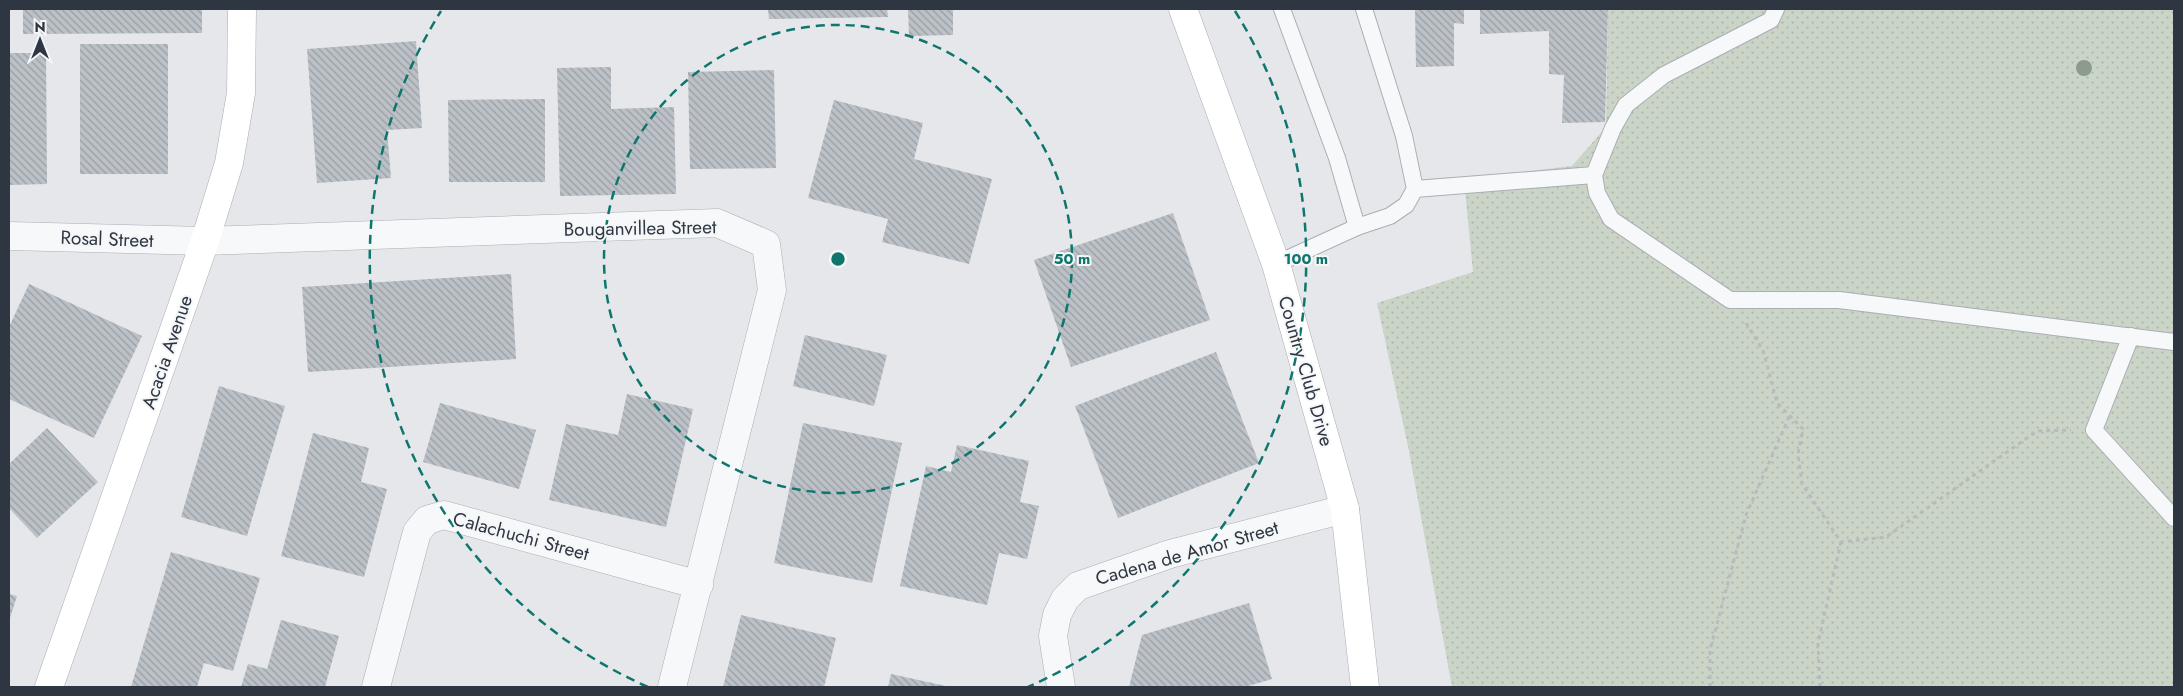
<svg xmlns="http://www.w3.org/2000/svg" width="2183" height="696" viewBox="0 0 2183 696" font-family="Jost,sans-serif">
<defs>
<pattern id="grass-dots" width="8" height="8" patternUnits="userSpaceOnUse" patternTransform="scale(1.25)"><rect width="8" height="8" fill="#cad4c7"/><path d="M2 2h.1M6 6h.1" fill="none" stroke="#aeb7ac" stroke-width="1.8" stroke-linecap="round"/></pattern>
<pattern id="building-back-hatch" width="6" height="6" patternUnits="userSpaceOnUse" patternTransform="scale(1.25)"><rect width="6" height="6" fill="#bcc1c7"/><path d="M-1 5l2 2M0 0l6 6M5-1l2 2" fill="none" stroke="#999ea3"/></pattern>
</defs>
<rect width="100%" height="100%" fill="#e5e7eb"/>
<polygon fill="url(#grass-dots)" points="1608,9 2174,9 2174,687 1452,687 1409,451 1377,303 1473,272 1464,179 1572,166 1606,127"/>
<g fill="url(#building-back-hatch)">
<polygon points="23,9 202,9 202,33 23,34"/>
<polygon points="768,9 887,9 888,17 769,19"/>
<polygon points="908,9 953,9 953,35 909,36"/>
<polygon points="1415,9 1464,9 1464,24 1454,23 1454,66 1416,67"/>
<polygon points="1480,9 1608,9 1605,122 1562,123 1564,75 1549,74 1549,31 1480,34"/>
<polygon points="416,41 422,128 387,130 391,178 317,183 307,49"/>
<rect x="80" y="44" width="88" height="130"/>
<polygon points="9,53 46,53 47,184 9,185"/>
<polygon points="611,67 611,109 674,107 676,194 560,196 557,68"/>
<polygon points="774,70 776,168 690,169 688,72"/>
<polygon points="545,99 545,182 449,182 448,100"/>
<polygon points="834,100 923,123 914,159 992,179 969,264 882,242 888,219 808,198"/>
<polygon points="1173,213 1210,320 1071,367 1034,260"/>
<polygon points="511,274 516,359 308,372 302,287"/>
<polygon points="29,284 142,336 94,438 9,399 9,327"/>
<polygon points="805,335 887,355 874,406 793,386"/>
<polygon points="1216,352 1259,463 1118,518 1075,406"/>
<polygon points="219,386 285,406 247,536 181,517"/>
<polygon points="627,394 693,409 666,527 549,500 566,424 618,435"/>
<polygon points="440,403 536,430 519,489 423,462"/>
<polygon points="803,423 902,443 872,583 774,563"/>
<polygon points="47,428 98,482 37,538 9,508 9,464"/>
<polygon points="313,433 369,448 361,482 387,489 364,577 281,556"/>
<polygon points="957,445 1029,461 1020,502 1039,506 1027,559 999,553 987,605 900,586 926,466 951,472"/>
<polygon points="171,552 260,578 233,671 204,663 197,687 131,687"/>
<polygon points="9,594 17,596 9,621"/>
<polygon points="1249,603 1272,679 1245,687 1129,687 1142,635"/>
<polygon points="741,615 836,638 824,687 723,687"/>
<polygon points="281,620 339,636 325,687 241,687 248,664 267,669"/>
<polygon points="891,674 946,686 946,687 888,687"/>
</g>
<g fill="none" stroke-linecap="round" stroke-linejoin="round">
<defs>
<g id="lane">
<polyline points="1282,9 1337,158 1357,227"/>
<polyline points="1776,9 1771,20 1664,75 1626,105 1613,128 1594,175 1597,193 1611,219 1730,300 1839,300 2174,342"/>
<polyline points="1415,189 1594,175"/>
<polyline points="1276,264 1357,227 1390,216 1406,205 1415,189 1404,136 1364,9"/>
<polyline points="2131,336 2094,430 2174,518"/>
</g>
<g id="street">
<polyline points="9,236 205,241 717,223 766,244 772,290 672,687"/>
<polyline points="376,687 417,532 427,520 444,515 699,585"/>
<polyline points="1061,687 1053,636 1057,615 1065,599 1078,586 1170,554 1345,509"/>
</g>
<g id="secondary">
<polyline points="1183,9 1276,264 1345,509 1365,687"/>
<polyline points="49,687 205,241 229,163 241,93 242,9"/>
</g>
</defs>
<use href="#lane" stroke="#aaaeb5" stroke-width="18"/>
<use href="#street" stroke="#aaaeb5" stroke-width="29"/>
<use href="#secondary" stroke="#aaaeb5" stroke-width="29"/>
<g stroke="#b7babe" stroke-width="3" stroke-dasharray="4 4" stroke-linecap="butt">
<polyline points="1746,323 1763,350 1777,403 1803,429 1798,454 1802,484 1841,542 1886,537 2037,431 2071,430"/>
<polyline points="1710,687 1710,650 1746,515 1790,415"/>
<polyline points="1820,687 1818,643 1841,542"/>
</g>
<use href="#lane" stroke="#f7f8f9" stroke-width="16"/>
<use href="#street" stroke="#f7f8f9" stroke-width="28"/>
<use href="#secondary" stroke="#fff" stroke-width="28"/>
</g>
<circle fill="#8c9b8b" cx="2084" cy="68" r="8"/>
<g fill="none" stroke="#0f766e" stroke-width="2.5" stroke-dasharray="9 6">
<circle cx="838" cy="259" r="234"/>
<path d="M648 687A468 468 0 0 1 441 11M1235 11A468 468 0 0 1 1028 687"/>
</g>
<g text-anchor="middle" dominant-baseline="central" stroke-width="4" stroke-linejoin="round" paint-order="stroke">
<g font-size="19" fill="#2e3642" stroke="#f4f6f8">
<text transform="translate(640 228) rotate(-1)">Bouganvillea Street</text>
<text transform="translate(107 239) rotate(2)">Rosal Street</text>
<text transform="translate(167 352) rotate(-71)">Acacia Avenue</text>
<text transform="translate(1306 371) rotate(74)">Country Club Drive</text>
<text transform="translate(521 536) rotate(15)">Calachuchi Street</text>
<text transform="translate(1187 553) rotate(-16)">Cadena de Amor Street</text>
</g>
</g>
<circle cx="838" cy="259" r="8" fill="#0f766e" stroke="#f4f6f8" stroke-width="2.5"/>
<g font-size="15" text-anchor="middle" font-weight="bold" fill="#0f766e" stroke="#f4f6f8" stroke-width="4" stroke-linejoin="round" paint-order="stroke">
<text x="1072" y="264">50 m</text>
<text x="1306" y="264">100 m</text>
</g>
<rect width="2183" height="696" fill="none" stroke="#2e3642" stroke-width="20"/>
<g transform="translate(40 40)" stroke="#f4f6f8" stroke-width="4" paint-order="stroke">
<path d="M0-4L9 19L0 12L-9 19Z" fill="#2e3642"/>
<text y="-8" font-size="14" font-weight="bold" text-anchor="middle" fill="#2e3642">N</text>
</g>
</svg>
